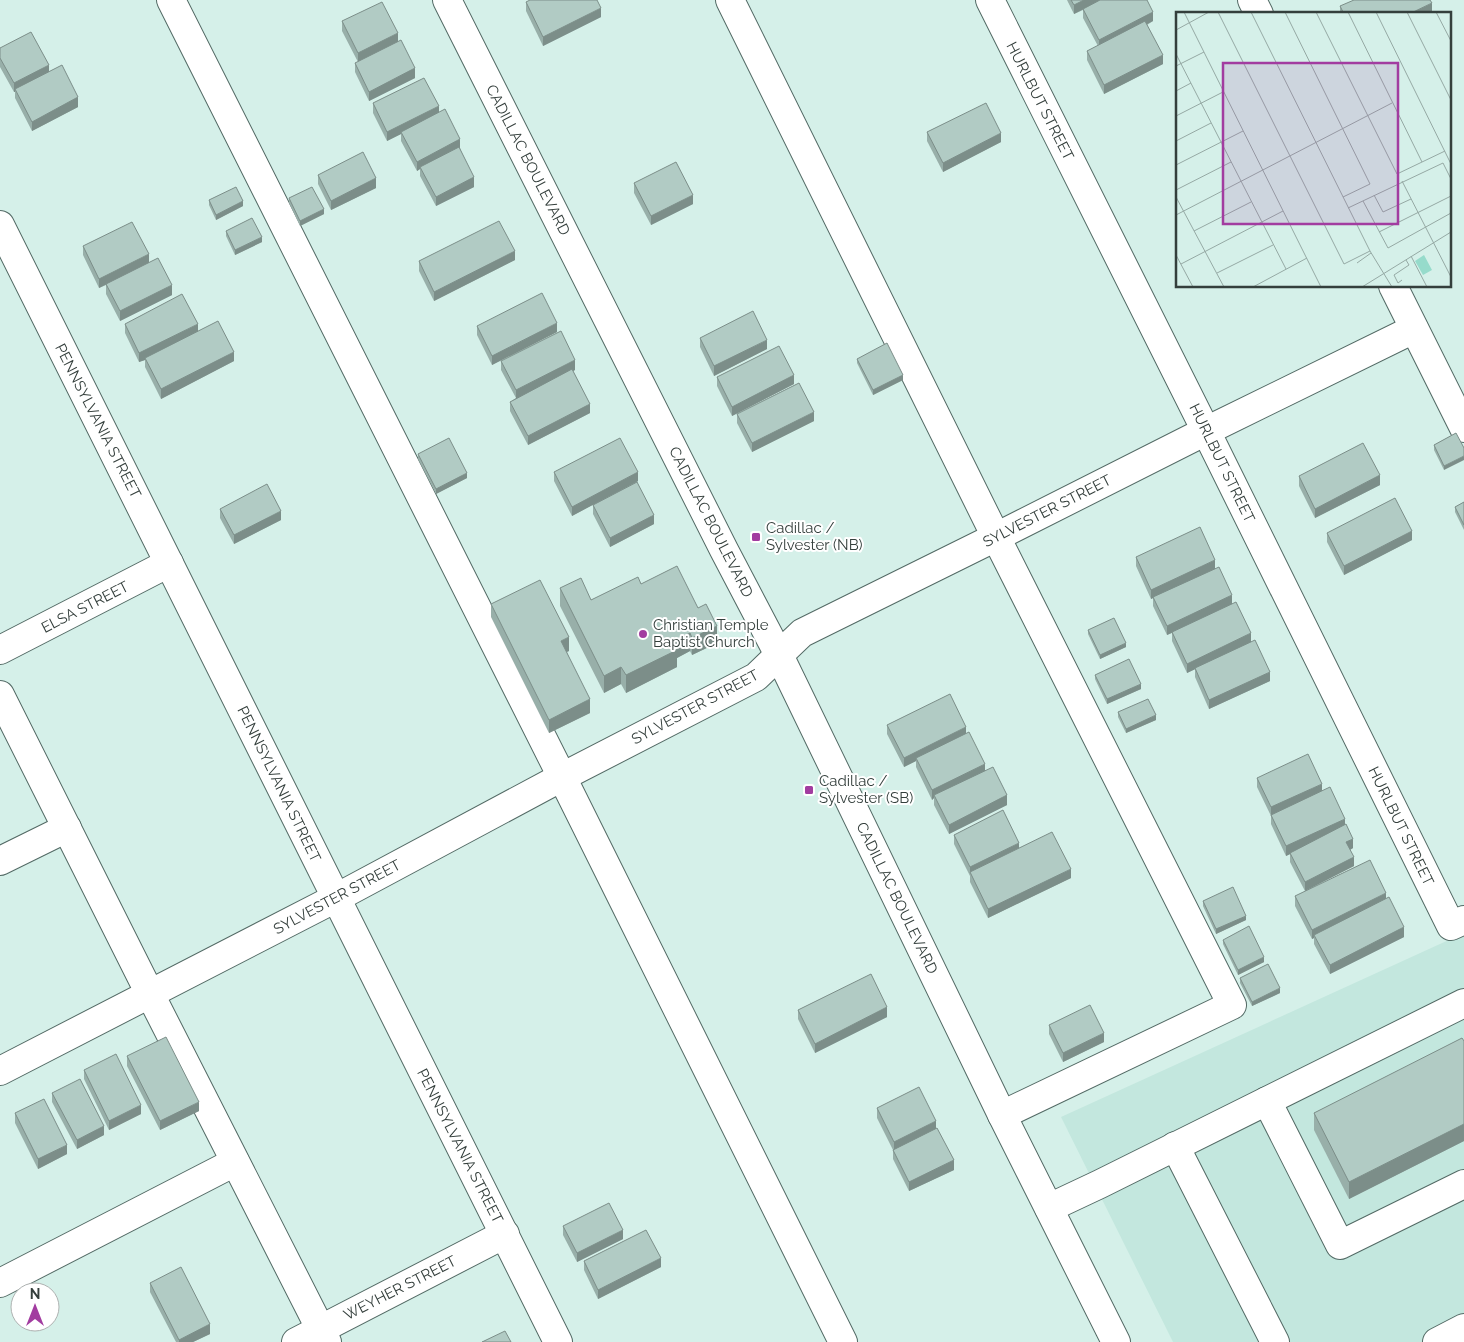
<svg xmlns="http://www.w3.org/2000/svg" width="1464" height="1342" viewBox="0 0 1464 1342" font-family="Raleway,sans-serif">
<rect width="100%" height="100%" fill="#d5f0e9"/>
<polygon fill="#c3e7de" points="1464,933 1464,1342 1173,1342 1061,1117"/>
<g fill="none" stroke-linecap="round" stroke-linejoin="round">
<defs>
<g id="minor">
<polyline points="171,0 562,777 843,1342"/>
<polyline points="447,0 724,550 779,655 1002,1115 1116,1342"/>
<polyline points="730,0 996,537 1232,1005 1002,1115"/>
<polyline points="990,0 1206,431 1451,926 1464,920"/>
<polyline points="1252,0 1259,14"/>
<polyline points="0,225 558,1342"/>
<polyline points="1393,286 1464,428"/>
<polyline points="0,650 169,563"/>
<polyline points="0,695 150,994 327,1342"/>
<polyline points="0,861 67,828"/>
<polyline points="0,1071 336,898 562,777 756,677 802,633 996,537 1206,431 1414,329"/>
<polyline points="1267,1101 1340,1245 1464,1184"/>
<polyline points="1175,1146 1275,1342"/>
<polyline points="1049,1208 1100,1184 1464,1003"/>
<polyline points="0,1283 235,1162"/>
<polyline points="296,1342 505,1234"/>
<polyline points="1437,1342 1464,1328"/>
</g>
</defs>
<use href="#minor" stroke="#536a65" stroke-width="30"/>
<use href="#minor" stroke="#fff" stroke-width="28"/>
</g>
<g fill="#98afa9">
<polygon points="1067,0 1147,0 1153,21 1147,25 1163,64 1104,94 1087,60 1087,51 1098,46 1083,18 1083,10 1074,14"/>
<polygon points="526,2 601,17 543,46 526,11"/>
<polygon points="1340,6 1432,12 1429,14 1340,14"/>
<polygon points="342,21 398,41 415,78 369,101 355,72 355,63 358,62 342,31"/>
<polygon points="0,48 49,72 78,107 32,131 15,98 15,92 14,92 0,67"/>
<polygon points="373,103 439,112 460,148 474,187 436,206 420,176 420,169 417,171 401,141 401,134 387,141 373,113"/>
<polygon points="927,132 1001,142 943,172 927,141"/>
<polygon points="318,175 376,188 331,210 318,184"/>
<polygon points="634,183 693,204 651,225 634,193"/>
<polygon points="289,198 324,214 300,226 289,203"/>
<polygon points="209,200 243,206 216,220 209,205"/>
<polygon points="226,231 262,242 235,255 226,236"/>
<polygon points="83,246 149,262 172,295 120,321 106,294 106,285 99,288 83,255"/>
<polygon points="515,260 434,301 419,271 419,261"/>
<polygon points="125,324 198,331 234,361 161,399 145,367 145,360 139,362 125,333"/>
<polygon points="477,326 557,332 492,365 477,335"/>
<polygon points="700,338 767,349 714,376 700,347"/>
<polygon points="857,359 903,380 873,395 857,363"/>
<polygon points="501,361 575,370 573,371 590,413 528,445 510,411 510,402 516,398 501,370"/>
<polygon points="717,377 794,384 732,416 717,386"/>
<polygon points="737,414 814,421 752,452 737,423"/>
<polygon points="1456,433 1444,470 1434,450 1434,445"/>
<polygon points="418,454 467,478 436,494 418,459"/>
<polygon points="554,472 638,481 637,482 654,524 610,547 593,514 593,505 603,499 572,516 554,481"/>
<polygon points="1299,476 1380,485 1315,518 1299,486"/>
<polygon points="1464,502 1464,530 1455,512 1455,507"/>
<polygon points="220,509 281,520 234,544 220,518"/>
<polygon points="1327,533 1412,540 1344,575 1327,542"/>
<polygon points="1136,557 1215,569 1270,681 1209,709 1195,677 1195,669 1187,673 1172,641 1172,633 1167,635 1153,606 1153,598 1151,599 1136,566"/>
<polygon points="641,584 698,608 717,643 692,655 690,651 677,658 677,667 626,693 621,684 604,693 560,606 560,588 591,600"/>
<polygon points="491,604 569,651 567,652 590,713 549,733 491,617"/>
<polygon points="1088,630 1126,647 1100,659 1088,634"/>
<polygon points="1095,675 1141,689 1107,704 1095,679"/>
<polygon points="1118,712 1156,720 1126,733 1118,717"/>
<polygon points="887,725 966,733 985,771 1007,805 949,834 934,805 934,798 932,800 916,767 916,761 904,767 887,734"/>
<polygon points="1257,778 1322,791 1345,825 1353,848 1350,850 1354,866 1305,891 1290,862 1290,854 1286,856 1271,824 1271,816 1257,787"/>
<polygon points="954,835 1019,848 1071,878 988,918 970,882 970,876 954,844"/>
<polygon points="1295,896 1386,898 1404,937 1330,974 1314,944 1314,938 1312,939 1295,906"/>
<polygon points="1203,901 1246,920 1216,934 1203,906"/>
<polygon points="1223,940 1264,962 1238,975 1223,944"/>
<polygon points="1240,978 1280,993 1252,1006 1240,983"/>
<polygon points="798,1010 887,1017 815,1053 798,1019"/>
<polygon points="1049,1025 1104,1042 1063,1062 1049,1034"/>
<polygon points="1464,1041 1464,1141 1349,1199 1314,1130 1314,1113"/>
<polygon points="127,1056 199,1111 160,1130 127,1066"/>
<polygon points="84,1070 141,1114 109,1130 84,1079"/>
<polygon points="52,1093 104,1135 77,1149 52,1102"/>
<polygon points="877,1108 936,1128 954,1170 909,1191 893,1159 893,1150 877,1118"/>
<polygon points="15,1113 67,1154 38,1169 15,1123"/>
<polygon points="563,1226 623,1239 577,1262 563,1235"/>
<polygon points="584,1261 661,1267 598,1299 584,1270"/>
<polygon points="150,1283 210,1334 193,1342 176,1342 150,1292"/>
</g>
<g fill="#7c8e89">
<polygon points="1084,0 1101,0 1074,14 1074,5"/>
<polygon points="1432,3 1432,12 1429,14 1409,14"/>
<polygon points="601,8 601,17 543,46 543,37"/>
<polygon points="1153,12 1153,21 1099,49 1099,40"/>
<polygon points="398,33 398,42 358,62 358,53"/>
<polygon points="1163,55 1163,64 1104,94 1104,85"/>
<polygon points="49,65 49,74 15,89 15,92 14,92 14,83"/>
<polygon points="415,68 415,78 369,101 369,92"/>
<polygon points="78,97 78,107 32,131 32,122"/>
<polygon points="439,106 439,115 401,132 401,134 387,141 387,132"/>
<polygon points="1001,133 1001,142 943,172 943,163"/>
<polygon points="460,139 460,148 420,167 420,169 417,171 417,162"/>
<polygon points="474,177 474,187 436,206 436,197"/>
<polygon points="376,178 376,188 331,210 331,201"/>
<polygon points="693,195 693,204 651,225 651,216"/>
<polygon points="243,201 243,206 216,220 216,215"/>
<polygon points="324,209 324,214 300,226 300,221"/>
<polygon points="262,237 262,242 235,255 235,250"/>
<polygon points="515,251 515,260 434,301 434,292"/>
<polygon points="149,254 149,263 99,288 99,279"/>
<polygon points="172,285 172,295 120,321 120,311"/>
<polygon points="557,323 557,332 492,365 492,356"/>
<polygon points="198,324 198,333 145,358 145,360 139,362 139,353"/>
<polygon points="767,340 767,349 714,376 714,366"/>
<polygon points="234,352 234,361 161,399 161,389"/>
<polygon points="575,360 575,370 516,400 516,390"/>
<polygon points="794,375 794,384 732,416 732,407"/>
<polygon points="903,375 903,380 873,395 873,390"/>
<polygon points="590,404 590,413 528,445 528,436"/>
<polygon points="814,412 814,421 752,452 752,443"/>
<polygon points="1464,456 1464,460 1444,470 1444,466"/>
<polygon points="638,472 638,481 572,516 572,507"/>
<polygon points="467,473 467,478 436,494 436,489"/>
<polygon points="1380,475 1380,485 1315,518 1315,509"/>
<polygon points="281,511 281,520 234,544 234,535"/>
<polygon points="654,515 654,524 610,547 610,538"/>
<polygon points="1412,531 1412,540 1344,575 1344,566"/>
<polygon points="1215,560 1215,569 1151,599 1151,590"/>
<polygon points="1232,595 1232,604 1167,635 1167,626"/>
<polygon points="717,626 717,643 692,655 692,638"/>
<polygon points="690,633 690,651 677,658 677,667 626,693 626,675 673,642"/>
<polygon points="1251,633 1251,643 1187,673 1187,664"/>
<polygon points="569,637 569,651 561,654 561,641"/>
<polygon points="1126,643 1126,647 1100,659 1100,655"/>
<polygon points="621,667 621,684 604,693 604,676"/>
<polygon points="1270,672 1270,681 1209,709 1209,700"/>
<polygon points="1141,684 1141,689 1107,704 1107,699"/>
<polygon points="590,699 590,713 549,733 549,720"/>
<polygon points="1156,715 1156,720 1126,733 1126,729"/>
<polygon points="966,727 966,736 916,758 916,761 904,767 904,758"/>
<polygon points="985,764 985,774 934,795 934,798 932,800 932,790"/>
<polygon points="1322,784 1322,793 1271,816 1271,807"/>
<polygon points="1007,795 1007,805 949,834 949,825"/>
<polygon points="1345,819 1345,828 1286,856 1286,846"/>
<polygon points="1353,839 1353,848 1346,852 1346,842"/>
<polygon points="1019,843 1019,853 970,872 970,877 970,867"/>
<polygon points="1354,857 1354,866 1305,891 1305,882"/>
<polygon points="1071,869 1071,878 988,918 988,909"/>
<polygon points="1386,893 1386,903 1314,935 1314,938 1312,939 1312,930"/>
<polygon points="1246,916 1246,920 1216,934 1216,929"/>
<polygon points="1404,927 1404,937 1330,974 1330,965"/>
<polygon points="1264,957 1264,962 1238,975 1238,970"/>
<polygon points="1280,988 1280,993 1252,1006 1252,1002"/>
<polygon points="887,1007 887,1017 815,1053 815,1044"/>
<polygon points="1104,1033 1104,1042 1063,1062 1063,1053"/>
<polygon points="199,1102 199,1111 160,1130 160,1121"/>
<polygon points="141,1105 141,1114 109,1130 109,1121"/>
<polygon points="936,1121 936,1130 894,1152 894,1142"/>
<polygon points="1464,1124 1464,1141 1349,1199 1349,1182"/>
<polygon points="104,1126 104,1135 77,1149 77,1140"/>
<polygon points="67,1145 67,1154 38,1169 38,1159"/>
<polygon points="954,1160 954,1170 909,1191 909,1182"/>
<polygon points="623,1230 623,1239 577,1262 577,1253"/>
<polygon points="661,1258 661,1267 598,1299 598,1290"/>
<polygon points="210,1324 210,1334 193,1342 179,1342 179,1340"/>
</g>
<g fill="#b1cbc4" stroke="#7c8e89">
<polygon points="530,0 597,0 601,8 543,37 526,2"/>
<polygon points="1071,0 1084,0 1074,5"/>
<polygon points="1100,0 1147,0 1153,12 1099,40 1083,9"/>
<polygon points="1354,0 1430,0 1432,3 1409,14 1344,14 1340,6"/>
<polygon points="382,2 398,33 358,53 342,21"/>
<polygon points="1145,21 1163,55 1104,85 1087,51"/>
<polygon points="31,32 49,65 14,83 0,58 0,48"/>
<polygon points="401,40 415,68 369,92 355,63"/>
<polygon points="62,65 78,97 32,122 15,89"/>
<polygon points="424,78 439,106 387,132 373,103"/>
<polygon points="986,103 1001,133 943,163 927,132"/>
<polygon points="445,109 460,139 417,162 401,132"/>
<polygon points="459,147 474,177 436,197 420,167"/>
<polygon points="363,152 376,178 331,201 318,175"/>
<polygon points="676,162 693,195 651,216 634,183"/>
<polygon points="236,187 243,201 216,215 209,200"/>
<polygon points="312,187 324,209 300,221 289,198"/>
<polygon points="252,218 262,237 235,250 226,231"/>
<polygon points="499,221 515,251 434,292 419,261"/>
<polygon points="132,222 149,254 99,279 83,246"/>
<polygon points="158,258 172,285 120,311 106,284"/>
<polygon points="542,293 557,323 492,356 477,326"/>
<polygon points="182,294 198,324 139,353 125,324"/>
<polygon points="753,311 767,340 714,366 700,338"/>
<polygon points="218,321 234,352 161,389 145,358"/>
<polygon points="561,331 575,360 516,390 501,361"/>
<polygon points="887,343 903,375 873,390 857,359"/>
<polygon points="779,346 794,375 732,407 717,377"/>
<polygon points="572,369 590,404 528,436 510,402"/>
<polygon points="799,383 814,412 752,443 737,414"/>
<polygon points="1456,433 1464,448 1464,456 1444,466 1434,445"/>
<polygon points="449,438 467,473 436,489 418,454"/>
<polygon points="620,438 638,472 572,507 554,472"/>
<polygon points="1363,443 1380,475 1315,509 1299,476"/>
<polygon points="637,482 654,515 610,538 593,505"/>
<polygon points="267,484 281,511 234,535 220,509"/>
<polygon points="1395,498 1412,531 1344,566 1327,533"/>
<polygon points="1464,502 1464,525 1455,507"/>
<polygon points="1200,527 1215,560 1151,590 1136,557"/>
<polygon points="677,566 698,608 706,604 717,626 692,638 690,633 673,642 677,650 626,675 621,667 604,676 560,588 581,578 591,600 638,577 641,584"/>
<polygon points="1219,567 1232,595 1167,626 1153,597"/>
<polygon points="540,580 569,637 561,641 590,699 549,720 491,604"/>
<polygon points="1236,602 1251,633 1187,664 1172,632"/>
<polygon points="1114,618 1126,643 1100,655 1088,630"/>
<polygon points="1255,640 1270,672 1209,700 1195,668"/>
<polygon points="1129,659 1141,684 1107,699 1095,675"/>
<polygon points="950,694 966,727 904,758 887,725"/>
<polygon points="1148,699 1156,715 1126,729 1118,712"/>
<polygon points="969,732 985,764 932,790 916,758"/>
<polygon points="1308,754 1322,784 1271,807 1257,778"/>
<polygon points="993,767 1007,795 949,825 934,795"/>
<polygon points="1330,787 1345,819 1286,846 1271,815"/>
<polygon points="1003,810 1019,843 970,867 954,835"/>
<polygon points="1346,824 1353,839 1346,842 1354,857 1305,882 1290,853"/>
<polygon points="1052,832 1071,869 988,909 970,872"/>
<polygon points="1370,860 1386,893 1312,930 1295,896"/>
<polygon points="1233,887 1246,916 1216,929 1203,901"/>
<polygon points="1389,897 1404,927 1330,965 1314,935"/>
<polygon points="1249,926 1264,957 1238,970 1223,940"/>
<polygon points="1268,964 1280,988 1252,1002 1240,978"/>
<polygon points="871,974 887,1007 815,1044 798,1010"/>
<polygon points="1090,1005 1104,1033 1063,1053 1049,1025"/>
<polygon points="166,1037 199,1102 160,1121 127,1056"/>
<polygon points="1462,1038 1464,1041 1464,1124 1349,1182 1314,1113"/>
<polygon points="116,1054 141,1105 109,1121 84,1070"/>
<polygon points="80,1079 104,1126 77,1140 52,1093"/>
<polygon points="919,1087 936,1121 894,1142 877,1108"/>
<polygon points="44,1099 67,1145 38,1159 15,1113"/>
<polygon points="937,1128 954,1160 909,1182 893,1150"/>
<polygon points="609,1203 623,1230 577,1253 563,1226"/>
<polygon points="646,1230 661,1258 598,1290 584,1261"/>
<polygon points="181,1267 210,1324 179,1340 150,1283"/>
<polygon points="505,1331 511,1342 482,1342"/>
</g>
<g fill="#a23ca0" stroke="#fff" stroke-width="2">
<rect x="751" y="532" width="10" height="10" rx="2.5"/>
<circle cx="643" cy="634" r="5"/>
<rect x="804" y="785" width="10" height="10" rx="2.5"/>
</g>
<g text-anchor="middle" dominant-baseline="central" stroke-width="4" stroke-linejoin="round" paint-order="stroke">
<g font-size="15" fill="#343f3c" stroke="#fff">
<text transform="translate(1040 101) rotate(63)">HURLBUT STREET</text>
<text transform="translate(528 160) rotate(63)">CADILLAC BOULEVARD</text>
<text transform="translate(98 421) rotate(63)">PENNSYLVANIA STREET</text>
<text transform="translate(1222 463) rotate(64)">HURLBUT STREET</text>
<text transform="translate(1047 511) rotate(-27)">SYLVESTER STREET</text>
<text transform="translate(711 522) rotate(63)">CADILLAC BOULEVARD</text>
<text transform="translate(85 607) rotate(-27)">ELSA STREET</text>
<text transform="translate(695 707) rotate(-28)">SYLVESTER STREET</text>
<text transform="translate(279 784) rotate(64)">PENNSYLVANIA STREET</text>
<text transform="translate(1401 826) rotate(64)">HURLBUT STREET</text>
<text transform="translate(337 897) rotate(-28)">SYLVESTER STREET</text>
<text transform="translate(897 898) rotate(64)">CADILLAC BOULEVARD</text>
<text transform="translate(460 1146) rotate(63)">PENNSYLVANIA STREET</text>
<text transform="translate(400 1288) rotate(-27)">WEYHER STREET</text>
</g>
<g font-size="15" fill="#343f3c" stroke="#fff" text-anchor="start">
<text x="766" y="528">Cadillac /<tspan x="766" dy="17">Sylvester (NB)</tspan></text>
<text x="653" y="625">Christian Temple<tspan x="653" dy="17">Baptist Church</tspan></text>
<text x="819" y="781">Cadillac /<tspan x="819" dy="17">Sylvester (SB)</tspan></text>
</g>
</g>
<g transform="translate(1176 12)">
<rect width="275" height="275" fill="#d5f0e9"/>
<path d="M 248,243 L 256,258 L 247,263 L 239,249 Z" fill="#96dbcb"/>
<path fill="none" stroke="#95a9a4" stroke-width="1" d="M 8,0 L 145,275M 42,0 L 168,252 L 194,239M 75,0 L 194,239 L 216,275M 109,0 L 194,172 L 167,185M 140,0 L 221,162 L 269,139M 172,0 L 246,150M 200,0 L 275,152M 231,0 L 275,88M 260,0 L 275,29M 0,18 L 33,0M 0,42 L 110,257M 0,54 L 28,40M 0,79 L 15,71M 0,104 L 47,80M 0,129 L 35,111M 0,153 L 67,119M 226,169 L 275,265M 0,178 L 55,150M 198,183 L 207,200 L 235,187M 0,185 L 48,275M 187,189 L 212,236 L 275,201M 172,196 L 267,151 L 275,167M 0,203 L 216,91M 18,219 L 75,190M 203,220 L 275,184M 0,243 L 17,275M 235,244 L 251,275M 181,251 L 195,241M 5,252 L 107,199M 41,261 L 97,233M 226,268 L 222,271 L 218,263 L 233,253 L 230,248M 77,275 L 131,246M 186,275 L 275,220"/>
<path fill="#a23ca0" fill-opacity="0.15" stroke="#a23ca0" stroke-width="2.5" d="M 47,51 L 222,51 L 222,212 L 47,212 Z"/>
<rect width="275" height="275" fill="none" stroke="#343f3c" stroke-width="2.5"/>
</g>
<g transform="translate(35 1307)"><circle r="24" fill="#ffffff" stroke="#aeb2b1"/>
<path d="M0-4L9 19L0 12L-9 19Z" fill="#a23ca0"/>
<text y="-8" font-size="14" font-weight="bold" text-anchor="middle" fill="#343f3c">N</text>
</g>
</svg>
